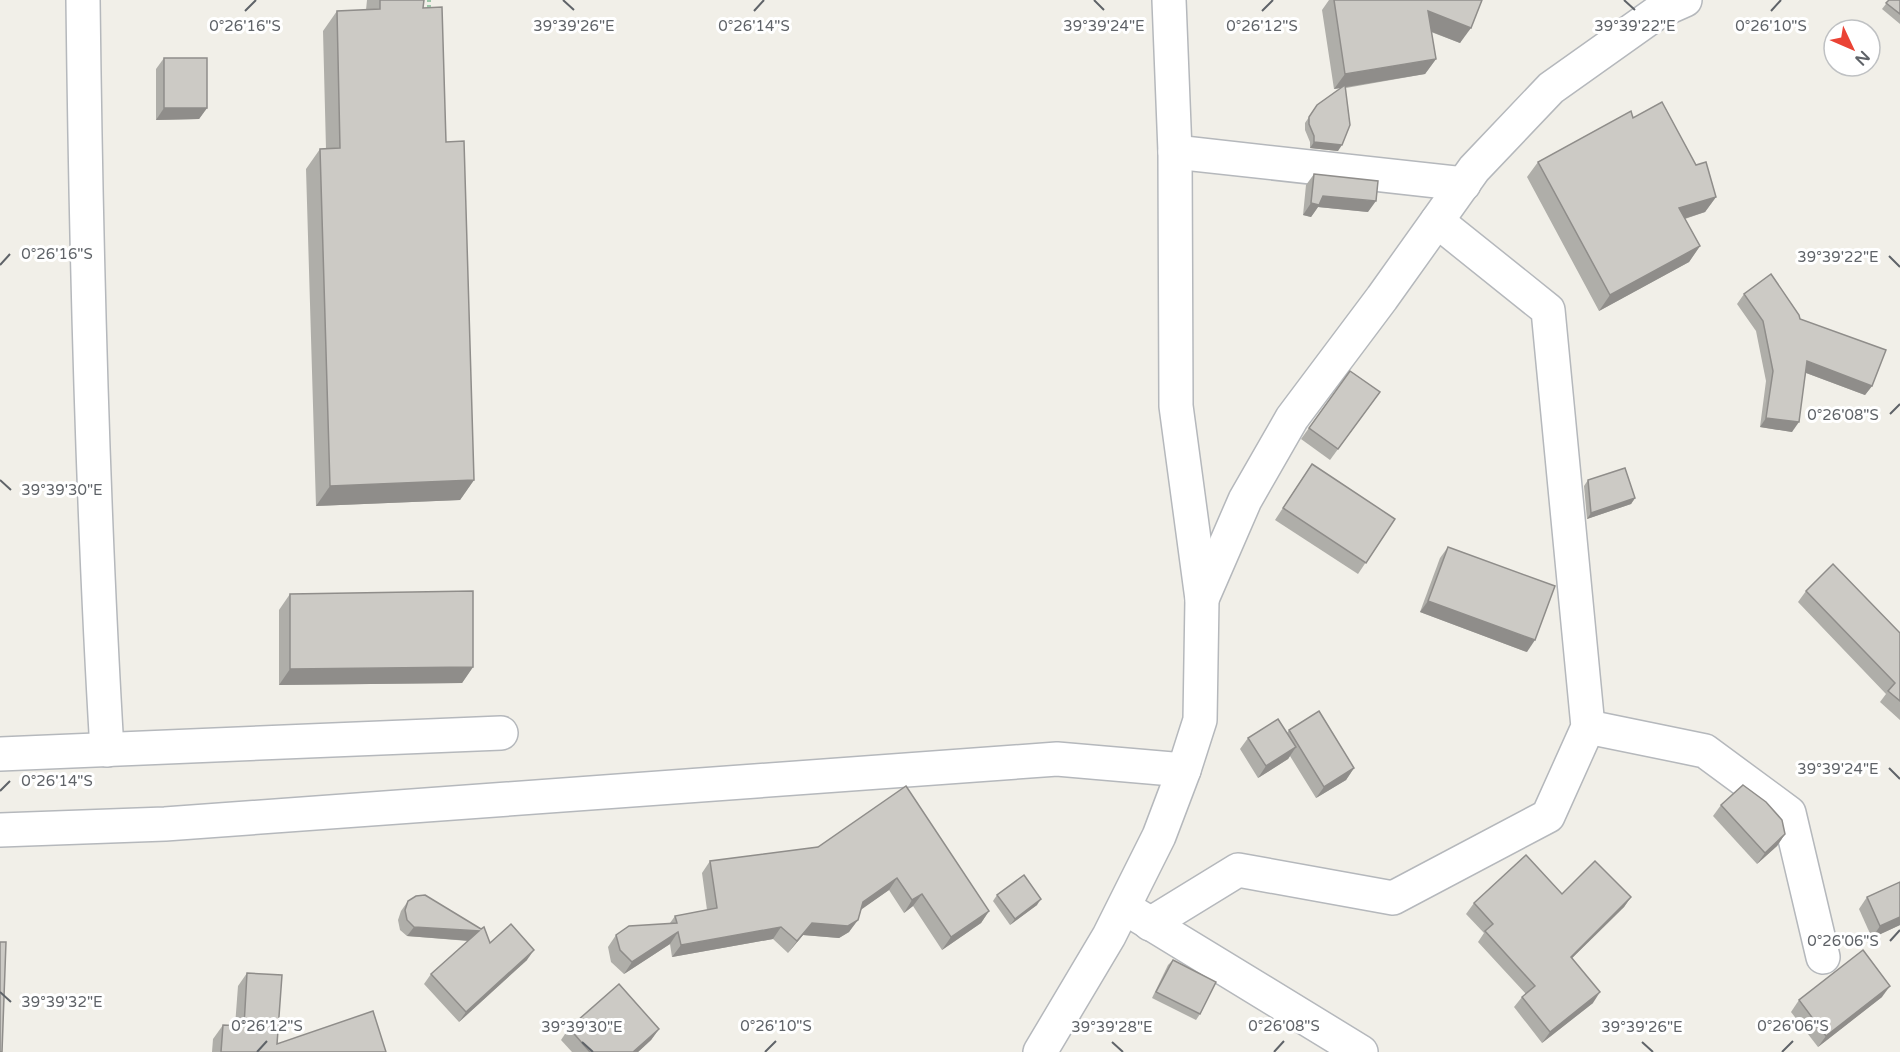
<svg xmlns="http://www.w3.org/2000/svg" width="1900" height="1052" viewBox="0 0 1900 1052" font-family="'Varela Round',sans-serif">
<rect width="100%" height="100%" fill="#f1efe8"/>
<g fill="none" stroke-linecap="round" stroke-linejoin="round">
<defs>
<g id="street">
<path d="M 83,0 C 86,250 92,500 107,750"/>
<polyline points="1175,152 1464,184"/>
<polyline points="1202,599 1245,500 1292,418 1382,298 1474,169 1551,88 1658,12 1685,0"/>
<polyline points="1588,727 1705,751 1789,813 1823,957"/>
<polyline points="0,754 501,733"/>
<polyline points="0,830 165,824 1057,759 1184,770"/>
<polyline points="1135,914 1361,1052"/>
<polyline points="1150,924 1238,870 1393,898 1548,816 1588,727 1548,310 1437,221"/>
<polyline points="1040,1052 1109,936 1159,836 1184,770 1200,720 1202,599 1176,406 1175,152 1169,0"/>
</g>
</defs>
<use href="#street" stroke="#b5b8bc" stroke-width="36"/>
<polyline stroke="#9cc7a9" stroke-width="4" stroke-dasharray="6 3" stroke-linecap="butt" points="429,11 429,0"/>
<use href="#street" stroke="#fff" stroke-width="33"/>
</g>
<g fill="#afaea9">
<polygon points="367,0 424,0 423,8 446,142 474,480 460,500 316,506 306,169 320,149 326,149 323,31 337,11 366,10"/>
<polygon points="1329,0 1482,0 1460,43 1431,32 1436,59 1425,74 1346,88 1338,151 1310,148 1310,142 1305,130 1305,123 1317,105 1341,88 1334,89 1322,10"/>
<polygon points="1889,0 1900,0 1900,24 1882,9"/>
<polygon points="164,58 207,108 199,119 156,120 156,69"/>
<polygon points="1633,118 1696,165 1716,197 1705,212 1685,219 1700,246 1689,262 1599,311 1527,177 1538,162"/>
<polygon points="1314,174 1368,212 1318,207 1311,217 1303,215 1306,185"/>
<polygon points="1744,294 1800,319 1872,386 1865,395 1806,373 1792,432 1760,427 1766,381 1756,331 1737,304"/>
<polygon points="1350,371 1380,392 1330,460 1301,439"/>
<polygon points="1304,476 1395,519 1358,574 1275,520"/>
<polygon points="1588,480 1635,498 1631,504 1587,519 1584,486"/>
<polygon points="1448,547 1527,652 1420,612 1440,558"/>
<polygon points="1806,591 1900,633 1900,720 1880,702 1886,694 1798,602"/>
<polygon points="290,594 473,667 462,683 279,685 279,610"/>
<polygon points="1289,730 1354,768 1346,780 1316,798 1290,756 1288,759 1258,778 1240,749 1248,738 1287,733"/>
<polygon points="1721,805 1785,834 1777,846 1757,864 1713,816"/>
<polygon points="818,847 989,911 981,923 942,950 913,906 904,913 889,890 861,909 849,932 839,938 803,935 788,953 773,939 672,957 670,944 624,974 611,962 608,947 616,935 670,923 675,916 707,910 702,873 710,861"/>
<polygon points="1900,882 1900,925 1872,938 1859,909 1867,897"/>
<polygon points="1562,894 1631,897 1624,907 1572,958 1593,1003 1542,1043 1514,1007 1522,997 1526,994 1478,942 1484,933 1466,914 1474,903"/>
<polygon points="997,895 1037,905 1010,925 993,901"/>
<polygon points="408,901 490,943 527,960 459,1022 424,984 431,974 468,941 407,936 400,930 398,920 401,911"/>
<polygon points="1173,960 1200,1014 1196,1020 1152,998 1168,965"/>
<polygon points="247,973 277,1044 386,1052 212,1052 213,1039 223,1025 235,1026 238,986"/>
<polygon points="1882,997 1818,1047 1791,1012 1799,1000"/>
<polygon points="569,1028 659,1029 651,1040 638,1052 572,1052 561,1040"/>
</g>
<g fill="#8f8d8a">
<polygon points="1428,11 1471,28 1460,43 1417,26"/>
<polygon points="1436,59 1425,74 1334,89 1345,74"/>
<polygon points="164,108 207,108 199,119 156,120"/>
<polygon points="1314,142 1342,145 1338,151 1310,148"/>
<polygon points="1323,196 1376,201 1368,212 1318,207 1311,217 1303,215 1311,203"/>
<polygon points="1716,197 1705,212 1668,224 1679,208"/>
<polygon points="1700,246 1689,262 1599,311 1610,295"/>
<polygon points="1807,361 1872,386 1865,395 1801,371"/>
<polygon points="1766,418 1799,422 1792,432 1760,427"/>
<polygon points="474,480 460,500 316,506 330,486"/>
<polygon points="1635,498 1631,504 1587,519 1591,513"/>
<polygon points="1428,601 1535,640 1527,652 1420,612"/>
<polygon points="473,667 462,683 279,685 290,669"/>
<polygon points="1296,747 1288,759 1258,778 1266,766"/>
<polygon points="1354,768 1346,780 1316,798 1324,787"/>
<polygon points="1785,834 1777,846 1757,864 1765,853"/>
<polygon points="897,878 889,890 855,914 863,902"/>
<polygon points="922,894 913,906 904,913 912,900"/>
<polygon points="1631,897 1624,907 1563,967 1571,957"/>
<polygon points="1041,899 1037,905 1010,925 1015,919"/>
<polygon points="989,911 981,923 942,950 951,937"/>
<polygon points="1900,917 1900,925 1872,938 1880,926"/>
<polygon points="858,920 849,932 839,938 803,935 788,953 797,941 812,923"/>
<polygon points="414,927 479,931 472,941 407,936"/>
<polygon points="781,927 773,939 672,957 681,945"/>
<polygon points="678,932 670,944 624,974 632,962"/>
<polygon points="534,950 527,960 459,1022 466,1012"/>
<polygon points="1890,986 1882,997 1818,1047 1826,1036"/>
<polygon points="1600,992 1593,1003 1542,1043 1550,1032"/>
<polygon points="659,1029 651,1040 638,1052 633,1052"/>
</g>
<g fill="#cccac5" stroke="#8f8d8a" stroke-width="1.5">
<polygon points="380,0 424,0 423,8 442,7 446,142 464,141 474,480 330,486 320,149 340,148 337,11 380,9"/>
<polygon points="1334,0 1482,0 1471,28 1428,11 1436,59 1345,74"/>
<polygon points="1889,0 1900,0 1900,14 1886,3"/>
<rect x="164" y="58" width="43" height="50"/>
<polygon points="1345,85 1350,125 1342,145 1314,142 1314,136 1309,124 1309,117 1317,105"/>
<polygon points="1662,102 1696,165 1706,162 1716,197 1679,208 1700,246 1610,295 1538,162 1631,111 1633,118"/>
<polygon points="1314,174 1378,181 1376,201 1323,196 1319,205 1311,203"/>
<polygon points="1771,274 1799,315 1800,319 1886,350 1872,386 1807,361 1799,422 1766,418 1773,371 1763,321 1744,294"/>
<polygon points="1350,371 1380,392 1338,449 1309,428"/>
<polygon points="1312,464 1395,519 1366,563 1283,508"/>
<polygon points="1625,468 1635,498 1591,513 1588,480"/>
<polygon points="1448,547 1555,586 1535,640 1428,601"/>
<polygon points="1833,564 1900,633 1900,701 1888,691 1895,683 1806,591"/>
<polygon points="473,591 473,667 290,669 290,594"/>
<polygon points="1319,711 1354,768 1324,787 1289,730"/>
<polygon points="1278,719 1296,747 1266,766 1248,738"/>
<polygon points="1743,785 1766,802 1782,820 1785,834 1765,853 1721,805"/>
<polygon points="906,786 989,911 951,937 922,894 912,900 897,878 863,902 858,920 848,926 812,923 797,941 781,927 681,945 678,932 632,962 620,950 616,935 629,926 677,923 675,916 717,908 710,861 818,847"/>
<polygon points="1526,855 1562,894 1595,861 1631,897 1571,957 1600,992 1550,1032 1522,997 1535,986 1485,931 1493,924 1474,903"/>
<polygon points="1024,875 1041,899 1015,919 997,895"/>
<polygon points="1900,882 1900,917 1880,926 1867,897"/>
<polygon points="425,895 481,929 484,927 490,943 511,924 534,950 466,1012 431,974 479,931 414,927 407,920 405,910 408,901 416,896"/>
<polygon points="0,942 6,942 2,1052 0,1052"/>
<polygon points="1863,950 1890,986 1826,1036 1799,1000"/>
<polygon points="1173,960 1216,982 1200,1014 1156,992"/>
<polygon points="247,973 282,975 277,1044 373,1011 386,1052 221,1052 223,1025 244,1026"/>
<polygon points="619,984 659,1029 633,1052 590,1052 569,1028"/>
</g>
<path fill="none" stroke="#5f6368" stroke-width="2" d="M 563,0 L 574,10M 1094,0 L 1104,10M 1624,0 L 1635,10M 245,11 L 256,0M 754,11 L 764,0M 1262,11 L 1273,0M 1771,11 L 1781,0M 1889,256 L 1900,267M 0,265 L 10,254M 1890,414 L 1900,404M 0,480 L 11,490M 1889,768 L 1900,779M 0,791 L 10,781M 1890,941 L 1900,930M 0,992 L 11,1002M 582,1042 L 593,1052M 1112,1042 L 1123,1052M 1642,1042 L 1653,1052M 257,1052 L 267,1041M 765,1052 L 776,1041M 1274,1052 L 1284,1041M 1782,1052 L 1793,1041"/>
<g font-size="15" text-anchor="middle" fill="#5f6368" stroke="#fff" stroke-width="6" stroke-linejoin="round" paint-order="stroke">
<text x="574" y="31">39°39'26"E</text>
<text x="1104" y="31">39°39'24"E</text>
<text x="1635" y="31">39°39'22"E</text>
<text x="754" y="31">0°26'14"S</text>
<text x="245" y="31">0°26'16"S</text>
<text x="1262" y="31">0°26'12"S</text>
<text x="1771" y="31">0°26'10"S</text>
<text x="57" y="259">0°26'16"S</text>
<text x="1838" y="262">39°39'22"E</text>
<text x="1843" y="420">0°26'08"S</text>
<text x="62" y="495">39°39'30"E</text>
<text x="1838" y="774">39°39'24"E</text>
<text x="57" y="786">0°26'14"S</text>
<text x="1843" y="946">0°26'06"S</text>
<text x="62" y="1007">39°39'32"E</text>
<text x="267" y="1031">0°26'12"S</text>
<text x="776" y="1031">0°26'10"S</text>
<text x="1284" y="1031">0°26'08"S</text>
<text x="1793" y="1031">0°26'06"S</text>
<text x="582" y="1032">39°39'30"E</text>
<text x="1112" y="1032">39°39'28"E</text>
<text x="1642" y="1032">39°39'26"E</text>
</g>
<g transform="translate(1852 48) rotate(134)"><circle r="28" fill="#ffffff" stroke="#bfc1c3" stroke-width="1.5"/>
<path d="M0-4.5L10 22L0 15L-10 22Z" fill="#ea4335"/>
<text y="-9" font-size="16" font-weight="bold" text-anchor="middle" fill="#5f6368">N</text>
</g>
</svg>
